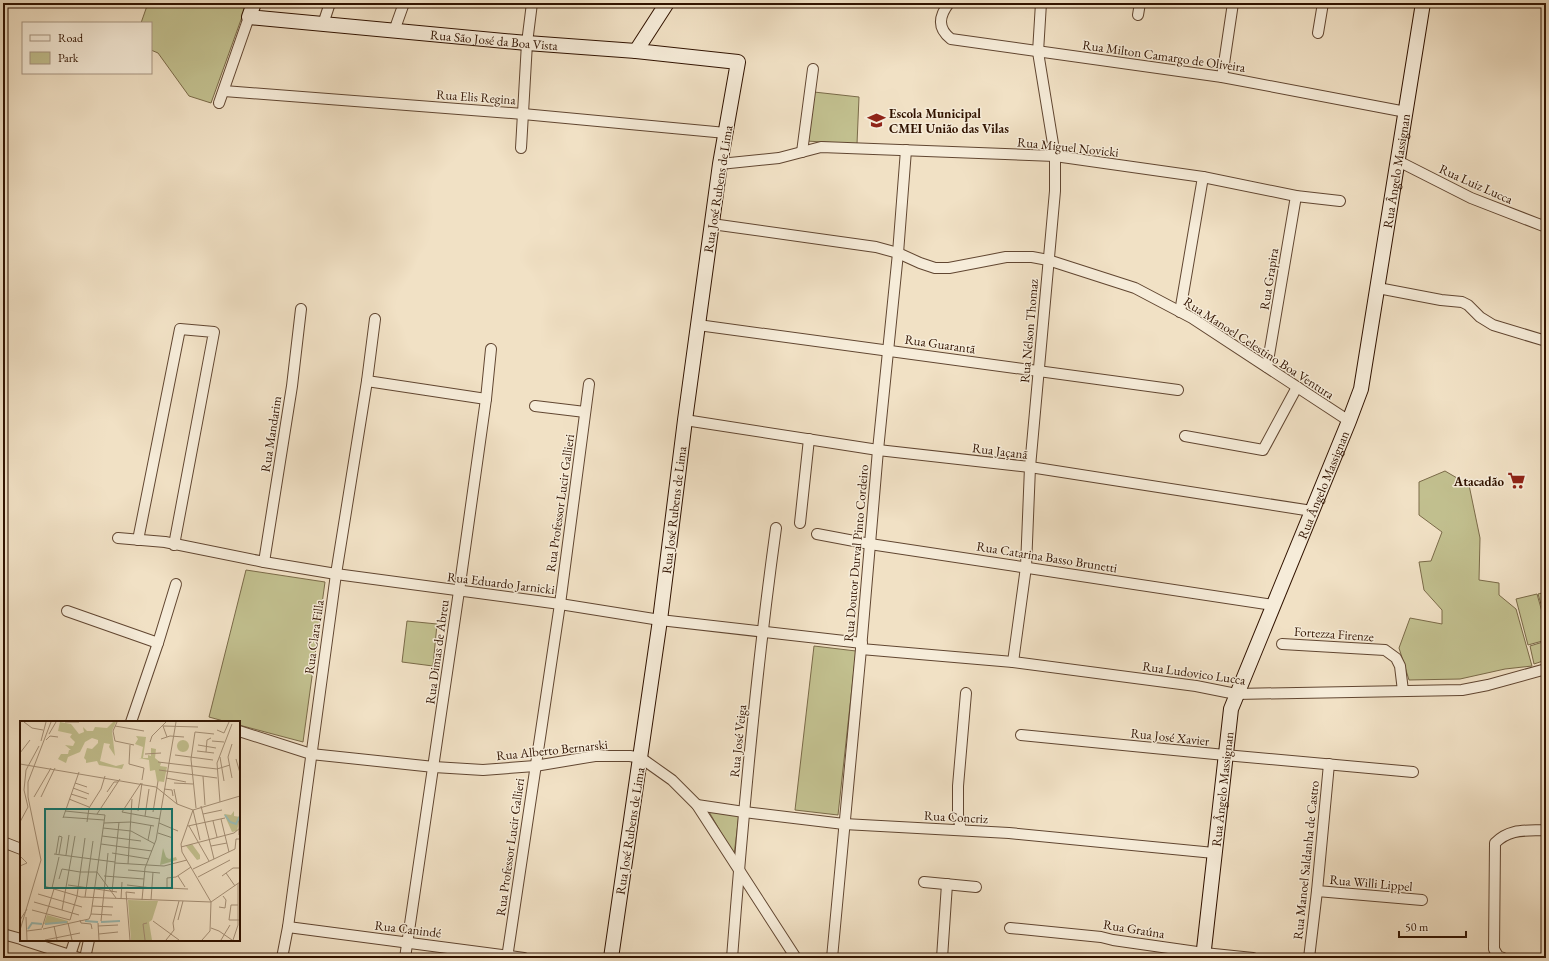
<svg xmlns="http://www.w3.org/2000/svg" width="1549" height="961" viewBox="0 0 1549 961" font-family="'EB Garamond',serif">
<rect width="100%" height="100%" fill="#f1e1c5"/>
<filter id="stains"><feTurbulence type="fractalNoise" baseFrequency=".005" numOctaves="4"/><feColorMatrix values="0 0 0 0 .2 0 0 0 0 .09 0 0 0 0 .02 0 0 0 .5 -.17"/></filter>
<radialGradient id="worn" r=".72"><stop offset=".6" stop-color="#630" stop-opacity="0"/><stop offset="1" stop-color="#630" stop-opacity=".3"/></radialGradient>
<g fill="#c2c08f" stroke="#7a6a48">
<polygon points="148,3 247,3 211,103 189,96 158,53 151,50 151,23 141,23"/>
<polygon points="814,92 859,97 857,144 806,141"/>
<polygon points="1445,471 1469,485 1480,538 1479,580 1499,583 1499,595 1516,609 1532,666 1505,669 1460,679 1409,680 1399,648 1410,618 1442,624 1442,610 1424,590 1419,562 1431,561 1442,532 1419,515 1419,482"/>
<polygon points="246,570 325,582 303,742 239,725 239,722 227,722 209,717"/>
<polygon points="1546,592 1546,621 1538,594"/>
<polygon points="1537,594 1546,626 1546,640 1528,645 1516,599"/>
<polygon points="407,621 437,624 433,666 402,662"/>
<polygon points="1546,641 1546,660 1534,664 1530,646"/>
<polygon points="814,646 856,651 838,815 795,810"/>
<polygon points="708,810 739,815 734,855"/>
</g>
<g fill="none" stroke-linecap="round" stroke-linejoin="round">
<defs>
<g id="street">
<path d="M 949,3 C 939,16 937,28 951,39 L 1222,77 L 1406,112"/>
<polyline points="1138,15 1140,3"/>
<polyline points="323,24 330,3"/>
<polyline points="394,31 404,3"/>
<polyline points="1318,33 1323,3"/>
<polyline points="1222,77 1233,3"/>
<polyline points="224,91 523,114 726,133"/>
<polyline points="219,103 249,17"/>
<polyline points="521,148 527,43 532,3"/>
<polyline points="802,152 813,69"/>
<polyline points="1398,161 1471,198 1546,227"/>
<polyline points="720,164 779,158 821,147 1055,156 1203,177 1296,196 1340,201"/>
<polyline points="712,224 876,247 898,253 920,263 935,268 949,268 1006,257 1032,257 1048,260 1135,288 1192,318 1349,421"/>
<polyline points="1378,288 1441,300 1462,302 1468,305 1480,317 1493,325 1546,341"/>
<polyline points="1180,312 1203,177"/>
<polyline points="698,325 1178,390"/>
<polyline points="1267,367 1296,196"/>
<polyline points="367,381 486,399"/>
<polyline points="535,406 585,412"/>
<polyline points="685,420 878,450 1030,467 1312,511"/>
<polyline points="1185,436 1263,450 1297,387"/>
<polyline points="800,523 809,439"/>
<polyline points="817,534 870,544 1273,605"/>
<polyline points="118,538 165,542 264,562 336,574 560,604 660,620 862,643"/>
<polyline points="138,540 180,329 214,332 174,545"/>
<polyline points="264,562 292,386 301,309"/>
<polyline points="67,611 158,643"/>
<polyline points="1282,644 1385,650 1396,658 1400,666 1403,691"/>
<polyline points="861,649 1013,662 1196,686 1236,694 1462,690 1488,685 1546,669"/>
<polyline points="1013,662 1026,567 1030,467 1055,191 1055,156 1038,52 1041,3"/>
<polyline points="131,722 158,643 176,584"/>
<polyline points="239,731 311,754 434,767 483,770 535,766 595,756 630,756 641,758 672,780 697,805 796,958"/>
<polyline points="1021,735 1225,755 1413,772"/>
<polyline points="697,805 744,812 844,824 1009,833 1214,853"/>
<polyline points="961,830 958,815 958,786 966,693"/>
<polyline points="3,842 21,849"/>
<polyline points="924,882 976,887"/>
<polyline points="1317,891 1422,900"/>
<polyline points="288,927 524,958"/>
<polyline points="1010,928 1101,937 1113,940 1204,953 1253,958"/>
<polyline points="3,934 21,939"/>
<polyline points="23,940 79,958"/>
<polyline points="70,955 75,940"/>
<polyline points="85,958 89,940"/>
<polyline points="282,958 288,927 336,574 367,381 375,319"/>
<polyline points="405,958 459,591 486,399 491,349"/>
<polyline points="507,958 560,604 589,384"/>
<path d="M 732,958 C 743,814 756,671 776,528"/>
<polyline points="832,958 861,649 878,450 898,253 906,150"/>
<polyline points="942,958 947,884"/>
<polyline points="1309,958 1317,891 1329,764"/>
<path d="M 1503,958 L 1498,956 L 1494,949 L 1495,843 C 1510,828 1526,831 1546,830"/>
</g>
<g id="secondary">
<path id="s1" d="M 254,3 L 249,17 L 527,43 L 636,51 L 738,62 L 720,164 L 685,420 L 660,620 L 611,958"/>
<polyline points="636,51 667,3"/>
<path id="s2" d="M 1203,958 L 1231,709 L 1349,421 L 1361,389 L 1423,3"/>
</g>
</defs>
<use href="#street" stroke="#614631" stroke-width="12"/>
<use href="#secondary" stroke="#311300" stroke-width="16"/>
<use href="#street" stroke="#f6ecd9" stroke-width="10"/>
<use href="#secondary" stroke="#f6ecd9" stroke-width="14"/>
</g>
<defs>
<symbol id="school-bare" viewBox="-9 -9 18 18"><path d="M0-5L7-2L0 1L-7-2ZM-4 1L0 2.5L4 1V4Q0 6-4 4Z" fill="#8f2418" stroke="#f6ecd9" stroke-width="2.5" paint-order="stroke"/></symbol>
<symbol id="supermarket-bare" viewBox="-9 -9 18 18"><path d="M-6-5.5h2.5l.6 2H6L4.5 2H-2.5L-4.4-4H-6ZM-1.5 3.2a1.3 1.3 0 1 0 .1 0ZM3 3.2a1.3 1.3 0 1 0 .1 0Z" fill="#8f2418" stroke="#f6ecd9" stroke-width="2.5" paint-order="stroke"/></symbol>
</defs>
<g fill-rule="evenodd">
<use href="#school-bare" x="864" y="108" width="25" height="25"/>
<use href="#supermarket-bare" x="1504" y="468" width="25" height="25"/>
</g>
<g text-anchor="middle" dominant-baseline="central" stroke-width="3" stroke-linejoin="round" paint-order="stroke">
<g font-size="13" fill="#311300" stroke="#f6ecd9">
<text stroke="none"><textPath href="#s1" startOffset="261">Rua São José da Boa Vista</textPath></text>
<text transform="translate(1164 56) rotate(8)">Rua Milton Camargo de Oliveira</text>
<text transform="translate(476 97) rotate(4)">Rua Elis Regina</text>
<text transform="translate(1068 147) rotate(6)">Rua Miguel Novicki</text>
<text stroke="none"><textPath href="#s2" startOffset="817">Rua Ângelo Massignan</textPath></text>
<text transform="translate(1476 184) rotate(24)">Rua Luiz Lucca</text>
<text transform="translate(718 189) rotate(-81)">Rua José Rubens de Lima</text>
<text transform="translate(1269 279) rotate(-81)">Rua Grapira</text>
<text transform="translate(1029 331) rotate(-85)">Rua Nélson Thomaz</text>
<text transform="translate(940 344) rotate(8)">Rua Guarantã</text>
<text transform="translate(1259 348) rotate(33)">Rua Manoel Celestino Boa Ventura</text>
<text transform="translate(271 434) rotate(-81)">Rua Mandarim</text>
<text transform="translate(1000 451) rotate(7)">Rua Jaçanã</text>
<text stroke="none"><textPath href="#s2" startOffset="493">Rua Ângelo Massignan</textPath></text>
<text transform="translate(560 503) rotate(-82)">Rua Professor Lucir Gallieri</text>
<text transform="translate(674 510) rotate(-83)">Rua José Rubens de Lima</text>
<text transform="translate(856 553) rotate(-85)">Rua Doutor Durval Pinto Cordeiro</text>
<text transform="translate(1047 557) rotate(9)">Rua Catarina Basso Brunetti</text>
<text transform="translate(501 583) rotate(7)">Rua Eduardo Jarnicki</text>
<text transform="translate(1334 634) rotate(4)">Fortezza Firenze</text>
<text transform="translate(314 637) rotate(-82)">Rua Clara Filla</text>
<text transform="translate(437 652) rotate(-82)">Rua Dimas de Abreu</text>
<text transform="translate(1194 673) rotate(8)">Rua Ludovico Lucca</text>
<text transform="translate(1170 737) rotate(6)">Rua José Xavier</text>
<text transform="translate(738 741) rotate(-84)">Rua José Veiga</text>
<text transform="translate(552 750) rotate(-6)">Rua Alberto Bernarski</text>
<text stroke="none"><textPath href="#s2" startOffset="170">Rua Ângelo Massignan</textPath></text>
<text transform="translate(956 817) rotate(3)">Rua Concriz</text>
<text transform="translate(630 831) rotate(-81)">Rua José Rubens de Lima</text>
<text transform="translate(510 847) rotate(-82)">Rua Professor Lucir Gallieri</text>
<text transform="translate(1306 860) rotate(-84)">Rua Manoel Saldanha de Castro</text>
<text transform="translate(1371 883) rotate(5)">Rua Willi Lippel</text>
<text transform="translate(408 929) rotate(7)">Rua Canindé</text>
<text transform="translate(1134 929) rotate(9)">Rua Graúna</text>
</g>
<g font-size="13" font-weight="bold" fill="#311300" stroke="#f6ecd9" text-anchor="start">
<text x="889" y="113">Escola Municipal<tspan x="889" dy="15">CMEI União das Vilas</tspan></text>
<text x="1504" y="481" text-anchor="end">Atacadão</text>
</g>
</g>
<g transform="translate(20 721)">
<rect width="220" height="220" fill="#f1e1c5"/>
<path d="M 40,1 L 51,3 L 59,13 L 64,11 L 63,6 L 67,10 L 73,10 L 75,6 L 87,7 L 93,1 L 96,1 L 92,10 L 95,35 L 89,26 L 90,23 L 84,22 L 80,40 L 96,45 L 104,43 L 102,48 L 79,44 L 77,40 L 66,42 L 66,39 L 64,37 L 67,27 L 72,28 L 78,22 L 78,19 L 72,17 L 65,21 L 60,31 L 48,36 L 46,42 L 38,38 L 41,33 L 48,33 L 49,29 L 51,29 L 45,24 L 53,25 L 55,21 L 50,16 L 52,13 L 38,10 ZM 116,15 L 126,16 L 123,37 L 128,37 L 128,34 L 131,35 L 131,27 L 136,28 L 135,37 L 141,42 L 140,45 L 147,46 L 144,61 L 137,60 L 135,49 L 130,50 L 129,39 L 119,37 L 121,37 L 123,26 L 115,23 L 118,18 ZM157 25a6 6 0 1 1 12 0a6 6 0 1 1-12 0ZM 214,90 L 214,95 L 220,96 L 217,110 L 212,111 L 204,93 L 211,94 ZM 172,123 L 180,134 L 180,138 L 177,139 L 166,125 ZM 143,127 L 146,136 L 149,138 L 156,136 L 157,139 L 140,144 ZM 108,179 L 138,180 L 132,199 L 129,201 L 132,219 L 111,219 ZM 27,194 L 48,200 L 48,202 L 24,203 Z" fill="#c2c08f"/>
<path fill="none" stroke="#9bbdb7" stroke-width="2" d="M 205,94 L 210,101 L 216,103 L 220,95M 65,200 L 78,201M 81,201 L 100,200M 25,203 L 47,201M 8,208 L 12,202 L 22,203"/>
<path fill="none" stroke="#a48f76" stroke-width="1" d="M 4,1 L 12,7 L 23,9M 45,1 L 59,1M 97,1 L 93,10 L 95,20 L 114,24M 95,5 L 124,10M 197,9 L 204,12 L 209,1M 29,13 L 36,1M 147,16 L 143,5 L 178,6M 141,18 L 150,15 L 164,16M 26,19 L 30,15 L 38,16M 21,20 L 26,1M 192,20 L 204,21M 130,21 L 132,15 L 146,1M 212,23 L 208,36 L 212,57M 110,24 L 109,43 L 124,47 L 122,59M 178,24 L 196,27M 177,30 L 194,32M 186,31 L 187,19 L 191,17M 0,32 L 10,19M 125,33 L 141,32M 155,34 L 193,39M 200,36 L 204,60M 216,38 L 220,52M 138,41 L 197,48 L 210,44M 0,43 L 136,66 L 157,83 L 173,89 L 180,119M 139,49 L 197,57M 183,55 L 185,84M 146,57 L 166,61M 55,62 L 67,66M 121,62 L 102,91 L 140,98M 154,62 L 173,63M 53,67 L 69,73M 144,68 L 152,69 L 153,75M 154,68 L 157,83M 87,71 L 94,61 L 98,61M 51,73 L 67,78M 14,76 L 31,47M 21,76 L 35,47M 49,78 L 69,86M 200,81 L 197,42 L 212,3M 181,85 L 194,138M 176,87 L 171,38 L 175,11 L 194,13M 118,90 L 122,62M 133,91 L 138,60M 77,93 L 100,58M 183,93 L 202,89M 125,95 L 129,68M 43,96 L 84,99M 43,97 L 59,51M 201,98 L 209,131M 193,100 L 197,116M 219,100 L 219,114M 0,101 L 8,86 L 4,69 L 6,49 L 19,25M 67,101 L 69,87 L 81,68 L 85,55M 84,102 L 111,101 L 134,105M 139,102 L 158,110M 168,105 L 205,97M 169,105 L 189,140M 83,107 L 111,110 L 135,123M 138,112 L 153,117M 82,115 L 121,120M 128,119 L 131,104M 81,123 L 132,130M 191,125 L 207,122M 161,126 L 214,112 L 220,107M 92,132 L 129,138M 34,133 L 95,141M 36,133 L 39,115 L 42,116M 39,133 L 42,116M 46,134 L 49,114M 0,135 L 7,142 L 0,145M 95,142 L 144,145 L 167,139M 108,143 L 112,78M 173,148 L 215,128 L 216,118 L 220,118M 108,149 L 140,152M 206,152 L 215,165M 84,155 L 124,158M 158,155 L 165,166M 202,155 L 213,147 L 219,147M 178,156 L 210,139M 39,158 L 42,148 L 60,151 L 77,151 L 96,177M 48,164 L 97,171M 107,164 L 132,167M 24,165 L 61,176 L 191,181M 32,167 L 39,136M 168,168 L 147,167 L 147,157 L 156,156 L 171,146M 92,171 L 99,101M 18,173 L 62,186M 65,176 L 73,120M 101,178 L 102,161M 122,179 L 125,147 L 136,119 L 156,1M 131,179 L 133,151M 14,181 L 59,194M 191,181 L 220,161M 218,184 L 211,184 L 209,199 L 219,199M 72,185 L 93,186M 199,186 L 205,187 L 206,179 L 203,175M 12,189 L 50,199 L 57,175 L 65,117M 42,189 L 55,115M 71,193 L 92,194M 6,196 L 7,219M 0,199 L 7,188M 60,199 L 61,202 L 71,203 L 72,208M 158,199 L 163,180M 81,200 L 88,132M 133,200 L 159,219M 48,202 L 52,219M 78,202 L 79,219M 34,205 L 37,219M 78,205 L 98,204M 22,207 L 34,168M 191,207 L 199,210 L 212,219M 23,208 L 69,198 L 71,193 L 85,94 L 45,90M 0,209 L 21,139 L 8,76 L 8,61 L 31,1M 7,210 L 22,208M 79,213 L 98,211M 25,219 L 60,212M 110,219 L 106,171 L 115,172M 125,219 L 123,203 L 127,202M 146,219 L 154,209 L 153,202 L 159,180M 182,219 L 190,210 L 191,181 L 162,131 L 161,123 L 173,89 L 220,75M 201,219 L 210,204M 213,219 L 218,204 L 218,162"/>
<path fill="#0f766e" fill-opacity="0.15" stroke="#0f766e" stroke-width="2" d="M 25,88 L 152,88 L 152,167 L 25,167 Z"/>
<rect width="220" height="220" fill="none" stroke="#311300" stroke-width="2"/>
</g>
<rect width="1549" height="961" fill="none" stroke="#f1e1c5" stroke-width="16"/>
<rect x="4" y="4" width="1541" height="953" fill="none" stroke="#311300" stroke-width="2"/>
<rect x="8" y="8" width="1533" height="945" fill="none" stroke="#311300"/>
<rect x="22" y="22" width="130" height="52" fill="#f6ecd9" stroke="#a79582"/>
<rect x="30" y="35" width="20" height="6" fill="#f6ecd9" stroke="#a79582"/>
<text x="58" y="42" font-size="12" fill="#311300">Road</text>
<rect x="30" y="52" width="20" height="12" fill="#c2c08f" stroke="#a79582"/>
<text x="58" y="62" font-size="12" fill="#311300">Park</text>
<path d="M1399 931v6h67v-6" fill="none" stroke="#311300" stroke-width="2"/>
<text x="1405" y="931" font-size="12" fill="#311300" stroke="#f6ecd9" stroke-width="3" paint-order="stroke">50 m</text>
<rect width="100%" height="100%" filter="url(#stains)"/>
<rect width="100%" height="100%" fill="url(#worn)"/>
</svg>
